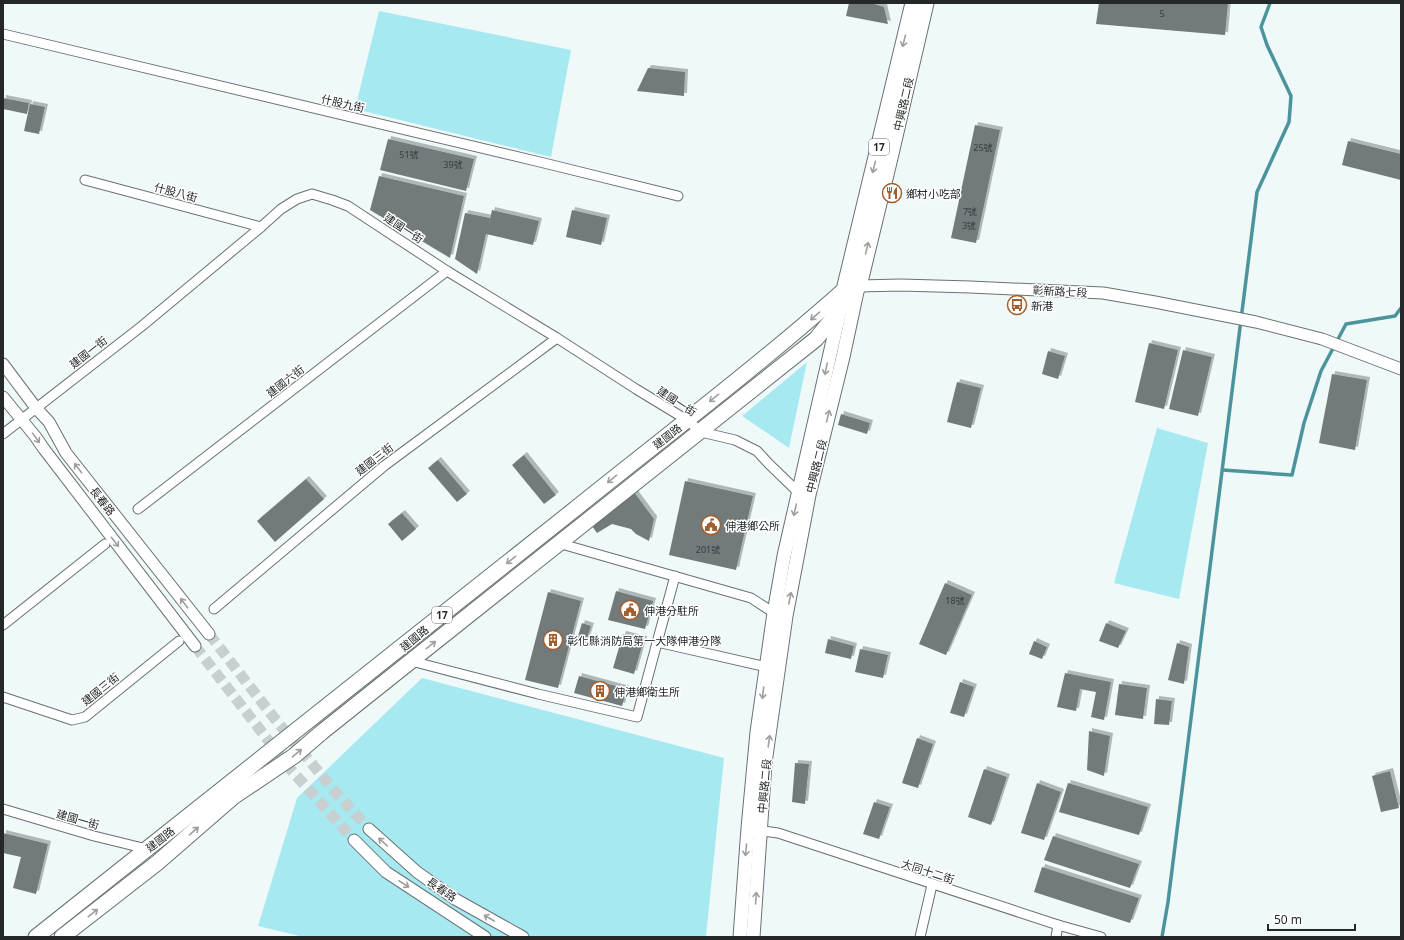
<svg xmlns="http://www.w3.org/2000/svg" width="1404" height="940" viewBox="0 0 1404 940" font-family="'Noto Sans','Noto Sans TC',sans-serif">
<defs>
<filter id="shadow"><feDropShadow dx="3" dy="-3" stdDeviation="0" flood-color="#0004"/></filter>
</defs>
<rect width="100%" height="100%" fill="#f0f9fa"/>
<g fill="#a7e9f1">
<polygon points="379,11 571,50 551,157 355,109"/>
<polygon points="807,362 789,448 742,416"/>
<polygon points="1157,428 1208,443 1179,599 1114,583"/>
<polygon points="422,678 724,758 706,937 304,937 258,926 297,798"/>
</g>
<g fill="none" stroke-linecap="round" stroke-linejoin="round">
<g stroke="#4c949c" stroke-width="3.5">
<polyline points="1223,470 1292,475 1304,423 1321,371 1346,324 1395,316 1401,308"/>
<polyline points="1162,937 1168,902 1257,192 1289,122 1291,96 1267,45 1261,27 1270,3"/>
</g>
</g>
<g fill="#727a7b" filter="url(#shadow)">
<polygon points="849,3 871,3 884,7 888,24 846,16"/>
<polygon points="1099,3 1228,3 1225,35 1096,24"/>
<polygon points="648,68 685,72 684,96 637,91"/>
<polygon points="3,98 29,103 27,114 3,109"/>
<polygon points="30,104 45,107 39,134 24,131"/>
<polygon points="975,125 1000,130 976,243 951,238"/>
<polygon points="388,139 474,159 466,191 380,170"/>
<polygon points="1348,141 1401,154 1401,180 1342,165"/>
<polygon points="379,176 464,196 450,258 370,210"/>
<polygon points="492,210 539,221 533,245 486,234 477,274 455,259 465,213 490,218 489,224"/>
<polygon points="572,210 607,218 601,245 566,237"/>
<polygon points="1149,343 1178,350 1164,409 1135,402"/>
<polygon points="1183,350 1212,357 1198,416 1169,409"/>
<polygon points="1048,351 1065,356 1058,379 1042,374"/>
<polygon points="1332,374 1367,380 1355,450 1319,443"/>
<polygon points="957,382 981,388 971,428 947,422"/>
<polygon points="841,414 870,423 867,434 838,425"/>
<polygon points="524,455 556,495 544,504 512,465"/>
<polygon points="438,460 467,494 457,502 428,468"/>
<polygon points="306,479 324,499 275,542 257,521"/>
<polygon points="685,481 753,496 736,570 669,555"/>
<polygon points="634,492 654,519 649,541 636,534 631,529 612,524 597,533 592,526"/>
<polygon points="402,513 416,529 402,541 388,524"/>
<polygon points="945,583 972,595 946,655 919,644"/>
<polygon points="616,591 653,601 645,629 608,620"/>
<polygon points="548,592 581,601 558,688 525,680"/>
<polygon points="582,623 591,626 585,645 576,643"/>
<polygon points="1106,623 1126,631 1118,648 1099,641"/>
<polygon points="623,634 644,639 634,674 613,668"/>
<polygon points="828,639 854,646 851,659 825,653"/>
<polygon points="1034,641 1047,647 1042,659 1029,654"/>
<polygon points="1177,643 1189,647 1184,684 1168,680"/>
<polygon points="860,649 888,655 883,678 855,672"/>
<polygon points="1065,673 1111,682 1104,720 1091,717 1096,692 1080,689 1076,711 1057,707"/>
<polygon points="579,676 627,689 622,706 574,693"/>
<polygon points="960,682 974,687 964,717 950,713"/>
<polygon points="1119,684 1147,688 1143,719 1115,715"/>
<polygon points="1156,699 1172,701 1169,725 1154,724"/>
<polygon points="1089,731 1110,736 1104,776 1087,770"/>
<polygon points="917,738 933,744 918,788 902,783"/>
<polygon points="795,763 809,764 805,804 792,802"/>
<polygon points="984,769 1007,777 991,825 968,817"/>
<polygon points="1390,771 1399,808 1381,812 1372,776"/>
<polygon points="1037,783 1061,792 1044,840 1021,833"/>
<polygon points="1068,783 1148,807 1139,835 1059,812"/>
<polygon points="874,802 890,807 879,839 863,834"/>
<polygon points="3,833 48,844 36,894 13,888 21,857 3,853"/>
<polygon points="1053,836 1139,864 1130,888 1044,860"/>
<polygon points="1042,867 1139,898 1130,923 1034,892"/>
</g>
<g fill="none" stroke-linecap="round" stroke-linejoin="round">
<g stroke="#c7cfd0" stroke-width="11" stroke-dasharray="11 5.5" stroke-linecap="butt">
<polyline points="209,634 275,719 337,794 369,829"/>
<polyline points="195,646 292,771 354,840"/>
</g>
<defs>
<g id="minor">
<polyline points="3,34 544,163 678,196"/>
<polyline points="85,180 261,227"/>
<polyline points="3,434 142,326 261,227 281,209 297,199 312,194 332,200 348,206 447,271 557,338 636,389 687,420 701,432 735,440 757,451 769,464 799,493 802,493"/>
<polyline points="138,509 447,271"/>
<polyline points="558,543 751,598 774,613 779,614"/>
<polyline points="214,609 384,466 557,338"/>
<polyline points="3,625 105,544"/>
<polyline points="657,642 771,668"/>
<polyline points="411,661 538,694 637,717 675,576"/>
<polyline points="3,697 72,720 85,717 179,641"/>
<polyline points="3,809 94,836 147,849"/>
<polyline points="755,830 778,833 1058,925 1101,937"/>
<polyline points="920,937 932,885"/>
<polyline points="1056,937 1058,925"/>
</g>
<g id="tertiary">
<polyline points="853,288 859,286 901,285 970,287 1103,293 1155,302 1256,322 1322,339 1401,369"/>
<polyline points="3,364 36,408 49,422 66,453 209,634"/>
<polyline points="3,397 35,436 44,449 195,646"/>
<polyline points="369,829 417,872 455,899 523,937"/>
<polyline points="354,840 386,872 485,937"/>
</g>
<g id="secondary">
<polyline points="740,937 748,828 757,732 774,613 784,556 840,310"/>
<polyline points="753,937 765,763 786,616 809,495 843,357 858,287"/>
</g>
<g id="primary">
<path d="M 36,937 C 214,796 392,655 570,513 C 662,439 756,368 844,290 L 913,3"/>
<polyline points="62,937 157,863 233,797 294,756 322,732 411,661 816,339 859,286 890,158 926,3"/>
</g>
</defs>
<use href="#minor" stroke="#697172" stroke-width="11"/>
<use href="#tertiary" stroke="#697172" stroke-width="13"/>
<use href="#secondary" stroke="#697172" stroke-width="15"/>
<use href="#primary" stroke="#697172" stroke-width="17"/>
<use href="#minor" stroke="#fff" stroke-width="9"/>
<use href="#tertiary" stroke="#fff" stroke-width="11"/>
<use href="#secondary" stroke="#fff" stroke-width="13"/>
<use href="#primary" stroke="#fff" stroke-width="15"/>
</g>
<defs><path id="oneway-shaft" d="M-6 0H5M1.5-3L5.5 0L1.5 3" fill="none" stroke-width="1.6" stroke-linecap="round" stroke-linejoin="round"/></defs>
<g stroke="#9d9e9f">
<use href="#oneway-shaft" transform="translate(904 41) rotate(104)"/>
<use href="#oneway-shaft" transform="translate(874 167) rotate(104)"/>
<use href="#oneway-shaft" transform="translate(867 248) rotate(-76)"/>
<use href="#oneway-shaft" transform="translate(815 316) rotate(139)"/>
<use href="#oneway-shaft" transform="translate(826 369) rotate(102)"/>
<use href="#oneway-shaft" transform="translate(714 398) rotate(141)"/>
<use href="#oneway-shaft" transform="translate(828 416) rotate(-76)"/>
<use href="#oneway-shaft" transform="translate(36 438) rotate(54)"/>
<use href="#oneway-shaft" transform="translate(78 468) rotate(-128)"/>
<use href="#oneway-shaft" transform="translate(612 479) rotate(141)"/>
<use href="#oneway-shaft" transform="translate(795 510) rotate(103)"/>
<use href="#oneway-shaft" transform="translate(115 542) rotate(52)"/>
<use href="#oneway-shaft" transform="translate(511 560) rotate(141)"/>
<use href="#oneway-shaft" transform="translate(790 598) rotate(-79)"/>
<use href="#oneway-shaft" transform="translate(184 603) rotate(-128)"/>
<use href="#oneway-shaft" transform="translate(431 645) rotate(-38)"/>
<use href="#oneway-shaft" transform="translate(763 693) rotate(97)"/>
<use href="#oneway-shaft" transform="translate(769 741) rotate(-82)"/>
<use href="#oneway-shaft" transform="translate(297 753) rotate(-40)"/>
<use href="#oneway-shaft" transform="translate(194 831) rotate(-41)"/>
<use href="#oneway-shaft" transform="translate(383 842) rotate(-138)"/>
<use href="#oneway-shaft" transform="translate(746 850) rotate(95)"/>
<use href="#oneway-shaft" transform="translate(404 884) rotate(33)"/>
<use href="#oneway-shaft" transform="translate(756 898) rotate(-86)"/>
<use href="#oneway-shaft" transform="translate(93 913) rotate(-38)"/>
<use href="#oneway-shaft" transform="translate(489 918) rotate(-150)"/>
</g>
<defs>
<symbol id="restaurant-ring" viewBox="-11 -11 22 22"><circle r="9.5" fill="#fff" stroke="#a25f2d" stroke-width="1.5"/><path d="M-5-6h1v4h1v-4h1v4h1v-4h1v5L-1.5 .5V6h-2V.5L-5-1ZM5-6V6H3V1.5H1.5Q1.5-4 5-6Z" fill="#a25f2d"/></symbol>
<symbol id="bus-ring" viewBox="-11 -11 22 22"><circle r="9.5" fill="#fff" stroke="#a25f2d" stroke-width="1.5"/><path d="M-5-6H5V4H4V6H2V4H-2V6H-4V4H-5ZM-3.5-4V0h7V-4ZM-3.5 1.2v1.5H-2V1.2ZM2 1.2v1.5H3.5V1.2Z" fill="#a25f2d"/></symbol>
<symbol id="civic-ring" viewBox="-11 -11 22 22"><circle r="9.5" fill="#fff" stroke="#a25f2d" stroke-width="1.5"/><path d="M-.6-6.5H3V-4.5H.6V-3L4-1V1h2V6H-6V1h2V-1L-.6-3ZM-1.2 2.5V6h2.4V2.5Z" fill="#a25f2d"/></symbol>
<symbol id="building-ring" viewBox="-11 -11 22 22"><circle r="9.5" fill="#fff" stroke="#a25f2d" stroke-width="1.5"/><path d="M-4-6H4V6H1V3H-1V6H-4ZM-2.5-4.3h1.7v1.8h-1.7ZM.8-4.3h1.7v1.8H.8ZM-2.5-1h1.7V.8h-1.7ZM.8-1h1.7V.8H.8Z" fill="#a25f2d"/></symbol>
</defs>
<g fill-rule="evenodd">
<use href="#restaurant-ring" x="881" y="182" width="22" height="22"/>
<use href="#bus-ring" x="1006" y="294" width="22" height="22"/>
<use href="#civic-ring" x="700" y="514" width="22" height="22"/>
<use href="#civic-ring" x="619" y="599" width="22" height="22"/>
<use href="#building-ring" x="542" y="629" width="22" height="22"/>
<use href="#building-ring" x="589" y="680" width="22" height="22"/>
</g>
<g text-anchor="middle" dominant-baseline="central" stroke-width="3" stroke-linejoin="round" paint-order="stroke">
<g font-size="9" fill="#383c3e">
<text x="1162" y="13">5</text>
<text x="983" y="147">25號</text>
<text x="409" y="154">51號</text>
<text x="453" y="164">39號</text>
<text x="970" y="211">7號</text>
<text x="969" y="225">3號</text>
<text x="708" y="549">201號</text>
<text x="955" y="600">18號</text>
</g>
<g fill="#fff" stroke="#666869" stroke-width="1">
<rect x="869" y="139" width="20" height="16" rx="3"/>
<rect x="432" y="607" width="20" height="16" rx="3"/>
</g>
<g font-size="10" font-weight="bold" fill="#252829">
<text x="879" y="147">17</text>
<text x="442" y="615">17</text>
</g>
<g font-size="11" fill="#252829" stroke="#fff">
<text transform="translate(343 103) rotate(13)">什股九街</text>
<text transform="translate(903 104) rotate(-77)">中興路二段</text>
<text transform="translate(176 192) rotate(15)">什股八街</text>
<text transform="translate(404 228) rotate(33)">建國一街</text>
<text transform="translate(1060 291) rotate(3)">彰新路七段</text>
<text transform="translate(88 352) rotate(-38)">建國一街</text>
<text transform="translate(285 381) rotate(-38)">建國六街</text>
<text transform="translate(677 401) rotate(33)">建國一街</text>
<text transform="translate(667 436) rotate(-38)">建國路</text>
<text transform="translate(374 459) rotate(-38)">建國三街</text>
<text transform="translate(816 466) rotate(-76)">中興路二段</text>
<text transform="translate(103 501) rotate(52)">長春路</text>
<text transform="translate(414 638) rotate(-39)">建國路</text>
<text transform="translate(100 689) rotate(-39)">建國三街</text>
<text transform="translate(764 786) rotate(-85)">中興路二段</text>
<text transform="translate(78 819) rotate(16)">建國一街</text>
<text transform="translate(160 839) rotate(-38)">建國路</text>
<text transform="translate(928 871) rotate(18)">大同十二街</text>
<text transform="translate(442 889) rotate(34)">長春路</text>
</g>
<g font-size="11" fill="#252829" stroke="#fff" text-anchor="start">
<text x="906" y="193">鄉村小吃部</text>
<text x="1031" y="305">新港</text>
<text x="725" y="525">伸港鄉公所</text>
<text x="644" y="610">伸港分駐所</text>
<text x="567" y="640">彰化縣消防局第一大隊伸港分隊</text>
<text x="614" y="691">伸港鄉衛生所</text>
</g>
</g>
<rect width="1404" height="940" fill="none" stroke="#252829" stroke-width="8"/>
<path d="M1268 924v6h87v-6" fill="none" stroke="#252829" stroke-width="2"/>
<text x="1274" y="924" font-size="12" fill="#252829" stroke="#ffffff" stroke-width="3" paint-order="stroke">50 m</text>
</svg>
